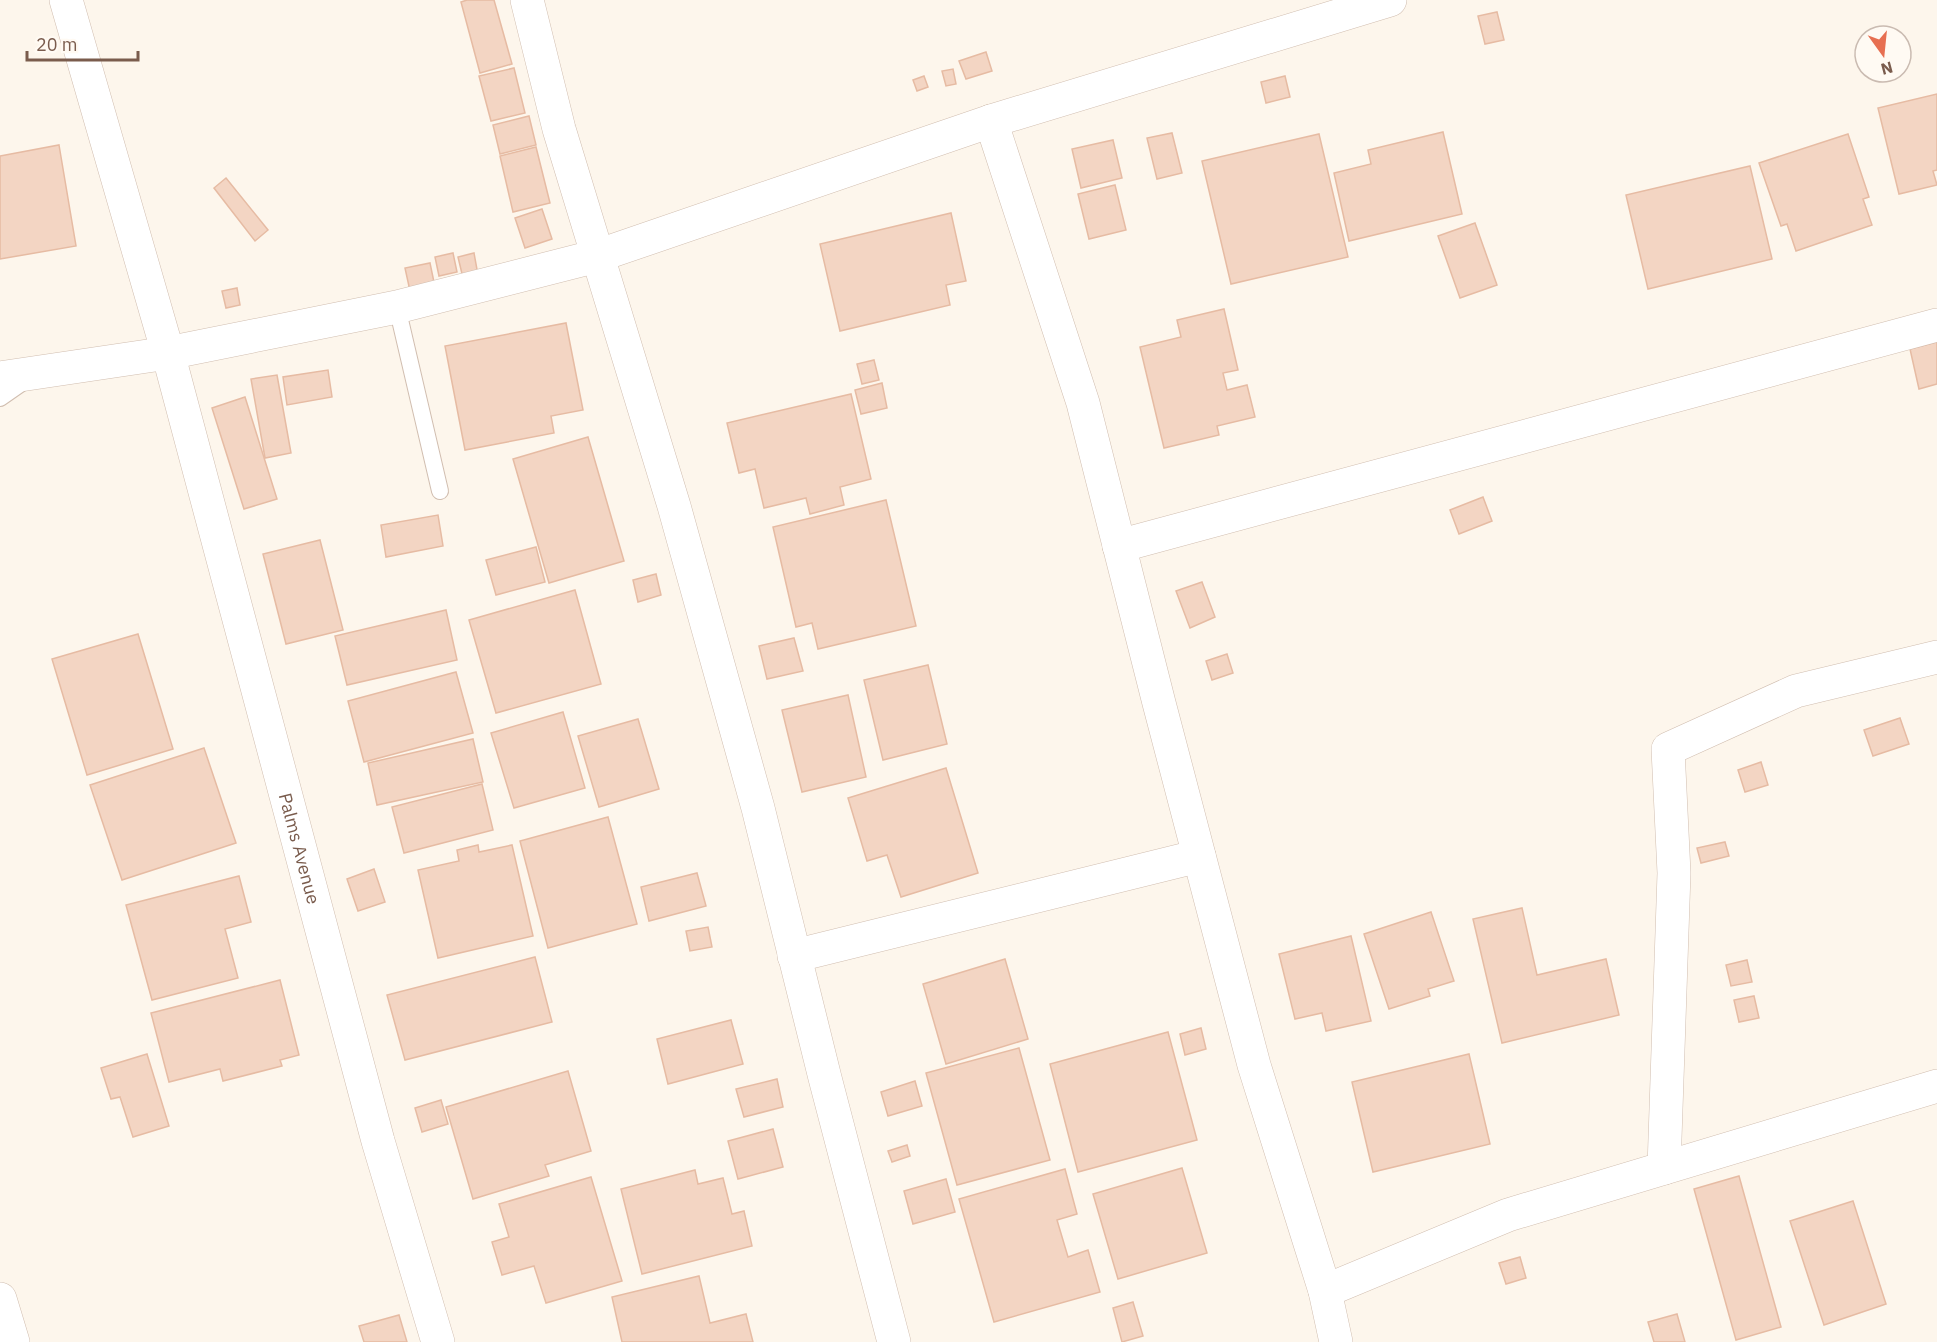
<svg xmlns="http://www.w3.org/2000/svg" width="1937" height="1342" viewBox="0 0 1937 1342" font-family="'IBM Plex Sans',sans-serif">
<rect width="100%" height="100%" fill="#fdf6ec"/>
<g fill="#f3d5c3" stroke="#e6bba3" stroke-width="1.5">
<polygon points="467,0 494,0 512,64 480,73 461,2"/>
<polygon points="1497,12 1504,40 1485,44 1478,16"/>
<polygon points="986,52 992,71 966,79 959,61"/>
<polygon points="514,68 525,113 491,121 479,76"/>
<polygon points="953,69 956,84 946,86 942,71"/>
<polygon points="924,76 928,87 917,91 913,80"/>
<polygon points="1285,76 1290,97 1266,103 1261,82"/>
<polygon points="1937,94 1937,170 1933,171 1937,185 1899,194 1878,108"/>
<polygon points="529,116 536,145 500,154 493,125"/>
<polygon points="1443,132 1462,214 1349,241 1334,173 1371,164 1368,150"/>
<polygon points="1172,133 1182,173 1157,179 1147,138"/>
<polygon points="1319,134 1348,257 1231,284 1202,161"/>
<polygon points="1848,134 1869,197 1863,199 1872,225 1796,251 1787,224 1781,226 1759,163"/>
<polygon points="1113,140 1122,178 1081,188 1072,149"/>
<polygon points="59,145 76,246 0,259 0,156"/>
<polygon points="536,147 550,203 513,212 500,156"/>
<polygon points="1750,166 1772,259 1648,289 1626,195"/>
<polygon points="226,178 268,230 255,241 214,188"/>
<polygon points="1115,185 1126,230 1089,239 1078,194"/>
<polygon points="542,209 552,239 525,248 515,218"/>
<polygon points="951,213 966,281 946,285 950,305 840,331 820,244"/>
<polygon points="1475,223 1497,285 1460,298 1438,236"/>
<polygon points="453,253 457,272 439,276 435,257"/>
<polygon points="474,253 478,275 463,278 458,257"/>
<polygon points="430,263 435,287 410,291 405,268"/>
<polygon points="237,288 240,305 226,308 222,291"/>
<polygon points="1224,309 1238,370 1223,373 1227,390 1247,385 1255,417 1217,426 1219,435 1164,448 1140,347 1181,337 1177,320"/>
<polygon points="566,323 583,410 551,416 554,433 465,450 445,346"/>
<polygon points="1937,342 1937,384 1919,389 1910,349"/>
<polygon points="874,360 879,380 862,384 857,364"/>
<polygon points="328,370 332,397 287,405 283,377"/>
<polygon points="277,375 291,453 265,458 251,379"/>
<polygon points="882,383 887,408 861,414 855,390"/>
<polygon points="851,394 871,479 840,487 844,505 810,514 806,498 764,508 755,469 739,473 727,423"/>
<polygon points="245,397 277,499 244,509 212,408"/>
<polygon points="588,437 624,561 549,583 513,459"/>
<polygon points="1483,497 1492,521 1459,534 1450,510"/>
<polygon points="886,500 916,626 818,649 812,623 796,627 773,527"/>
<polygon points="438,515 443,546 386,557 381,525"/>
<polygon points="320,540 343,630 286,644 263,554"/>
<polygon points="536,547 545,582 496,595 486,560"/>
<polygon points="656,574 661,595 638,602 633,580"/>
<polygon points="1202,582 1215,617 1190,628 1176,591"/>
<polygon points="575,590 601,684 496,713 469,620"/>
<polygon points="446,610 457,660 347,685 335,636"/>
<polygon points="138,634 173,749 87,775 52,659"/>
<polygon points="794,638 803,671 767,679 759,646"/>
<polygon points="1227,654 1233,673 1212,680 1206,661"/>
<polygon points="928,665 947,744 883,760 864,680"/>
<polygon points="456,672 473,733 364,762 348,701"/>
<polygon points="848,695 866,777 802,792 782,710"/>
<polygon points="563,712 585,788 514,808 491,733"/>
<polygon points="1900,718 1909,744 1873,756 1864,730"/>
<polygon points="638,719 659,789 599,807 578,736"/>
<polygon points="473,739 483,782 377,805 368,763"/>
<polygon points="204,748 236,843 122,880 90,785"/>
<polygon points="1761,762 1768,785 1745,792 1738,770"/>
<polygon points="946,768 978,873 901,897 887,855 867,861 848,798"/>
<polygon points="482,784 493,830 404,853 392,807"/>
<polygon points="608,817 637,924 548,948 520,841"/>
<polygon points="1725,842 1729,856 1701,863 1697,848"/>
<polygon points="478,845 479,852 512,845 533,936 438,958 418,870 459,861 457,850"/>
<polygon points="374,869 385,902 358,911 347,879"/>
<polygon points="697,873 706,906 649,921 641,887"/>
<polygon points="239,876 251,922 225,929 238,978 152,1000 126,905"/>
<polygon points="1522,908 1537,975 1606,959 1619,1015 1502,1043 1473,919"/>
<polygon points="1431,912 1454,981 1428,989 1430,996 1389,1009 1364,934"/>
<polygon points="708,927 712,947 690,951 686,931"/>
<polygon points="1351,936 1371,1021 1326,1031 1322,1013 1295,1019 1279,954"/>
<polygon points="535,957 552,1022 405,1060 387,995"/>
<polygon points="1005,959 1028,1039 946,1064 923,984"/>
<polygon points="1747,960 1752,982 1731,986 1726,965"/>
<polygon points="280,980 299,1055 280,1060 282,1066 223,1081 220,1069 169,1082 151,1013"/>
<polygon points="1754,996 1759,1018 1739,1022 1734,1000"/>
<polygon points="731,1020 743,1064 668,1084 657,1039"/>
<polygon points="1201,1028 1206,1049 1185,1055 1180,1034"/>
<polygon points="1168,1032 1197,1140 1078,1172 1050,1064"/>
<polygon points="1019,1048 1050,1160 957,1185 926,1073"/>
<polygon points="147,1054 169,1126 133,1137 120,1097 111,1099 101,1068"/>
<polygon points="1469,1054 1490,1144 1373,1172 1352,1082"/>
<polygon points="568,1071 591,1151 545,1165 549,1176 473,1199 446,1107"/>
<polygon points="777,1079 783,1107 744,1117 736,1089"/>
<polygon points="915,1081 922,1106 888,1116 881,1092"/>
<polygon points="441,1100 448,1124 422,1132 415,1108"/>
<polygon points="773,1129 783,1167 738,1179 728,1141"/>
<polygon points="907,1145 910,1156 892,1162 888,1151"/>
<polygon points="1182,1168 1207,1253 1118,1279 1093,1194"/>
<polygon points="1065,1169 1077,1214 1057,1220 1068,1257 1088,1250 1100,1292 994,1322 959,1199"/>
<polygon points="695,1170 698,1184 723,1178 732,1214 744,1211 752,1246 642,1274 621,1189"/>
<polygon points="1739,1176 1781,1327 1736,1340 1694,1189"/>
<polygon points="591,1177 622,1281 546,1303 534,1266 502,1275 492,1242 509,1237 499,1204"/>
<polygon points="946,1179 955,1212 913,1224 904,1191"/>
<polygon points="1853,1201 1886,1304 1824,1325 1790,1221"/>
<polygon points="1520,1257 1526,1278 1506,1284 1499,1263"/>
<polygon points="699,1276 710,1323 746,1314 753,1342 622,1342 612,1297"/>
<polygon points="1133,1302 1143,1336 1122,1342 1113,1308"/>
<polygon points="1677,1314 1685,1342 1654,1342 1648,1322"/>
<polygon points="399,1315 407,1342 364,1342 359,1326"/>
</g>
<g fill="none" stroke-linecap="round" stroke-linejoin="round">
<defs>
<g id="service">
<polyline points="397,307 440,491"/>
<polyline points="0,398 23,382"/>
</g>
<g id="minor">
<path id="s1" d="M 66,0 L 168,353 L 378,1141 L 438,1342"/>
<polyline points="527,0 559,129 674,506 758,808 825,1078 894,1342"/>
<polyline points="991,121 1083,403 1159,703 1254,1065 1325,1291 1336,1342"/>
<polyline points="0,378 168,353 397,307 597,256 991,121 1390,0"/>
<polyline points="1119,546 1937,325"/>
<polyline points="794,956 1199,856"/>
<polyline points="1664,1168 1674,873 1668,749 1796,691 1937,657"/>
<polyline points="1325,1291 1508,1215 1937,1086"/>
<polyline points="0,1299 13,1342"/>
</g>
</defs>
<use href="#service" stroke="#d1beb0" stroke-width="18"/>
<use href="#minor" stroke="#d1beb0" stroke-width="34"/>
<use href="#service" stroke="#fff" stroke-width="16"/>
<use href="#minor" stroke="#fff" stroke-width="33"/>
</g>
<g text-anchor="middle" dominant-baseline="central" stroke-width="4.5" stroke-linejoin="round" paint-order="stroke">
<g font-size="18" fill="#7a5c4d" stroke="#fffaf3">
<text stroke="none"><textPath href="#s1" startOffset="880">Palms Avenue</textPath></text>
</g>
</g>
<g transform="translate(1883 54) rotate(165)"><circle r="28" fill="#fffaf3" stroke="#cabbb1" stroke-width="1.5"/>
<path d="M0-4.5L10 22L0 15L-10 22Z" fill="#e76f51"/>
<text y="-9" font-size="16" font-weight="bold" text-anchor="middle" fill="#7a5c4d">N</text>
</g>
<path d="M27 51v9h111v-9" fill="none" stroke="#7a5c4d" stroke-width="3"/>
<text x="36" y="51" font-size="18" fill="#7a5c4d" stroke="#fffaf3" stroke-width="4.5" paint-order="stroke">20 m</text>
</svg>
